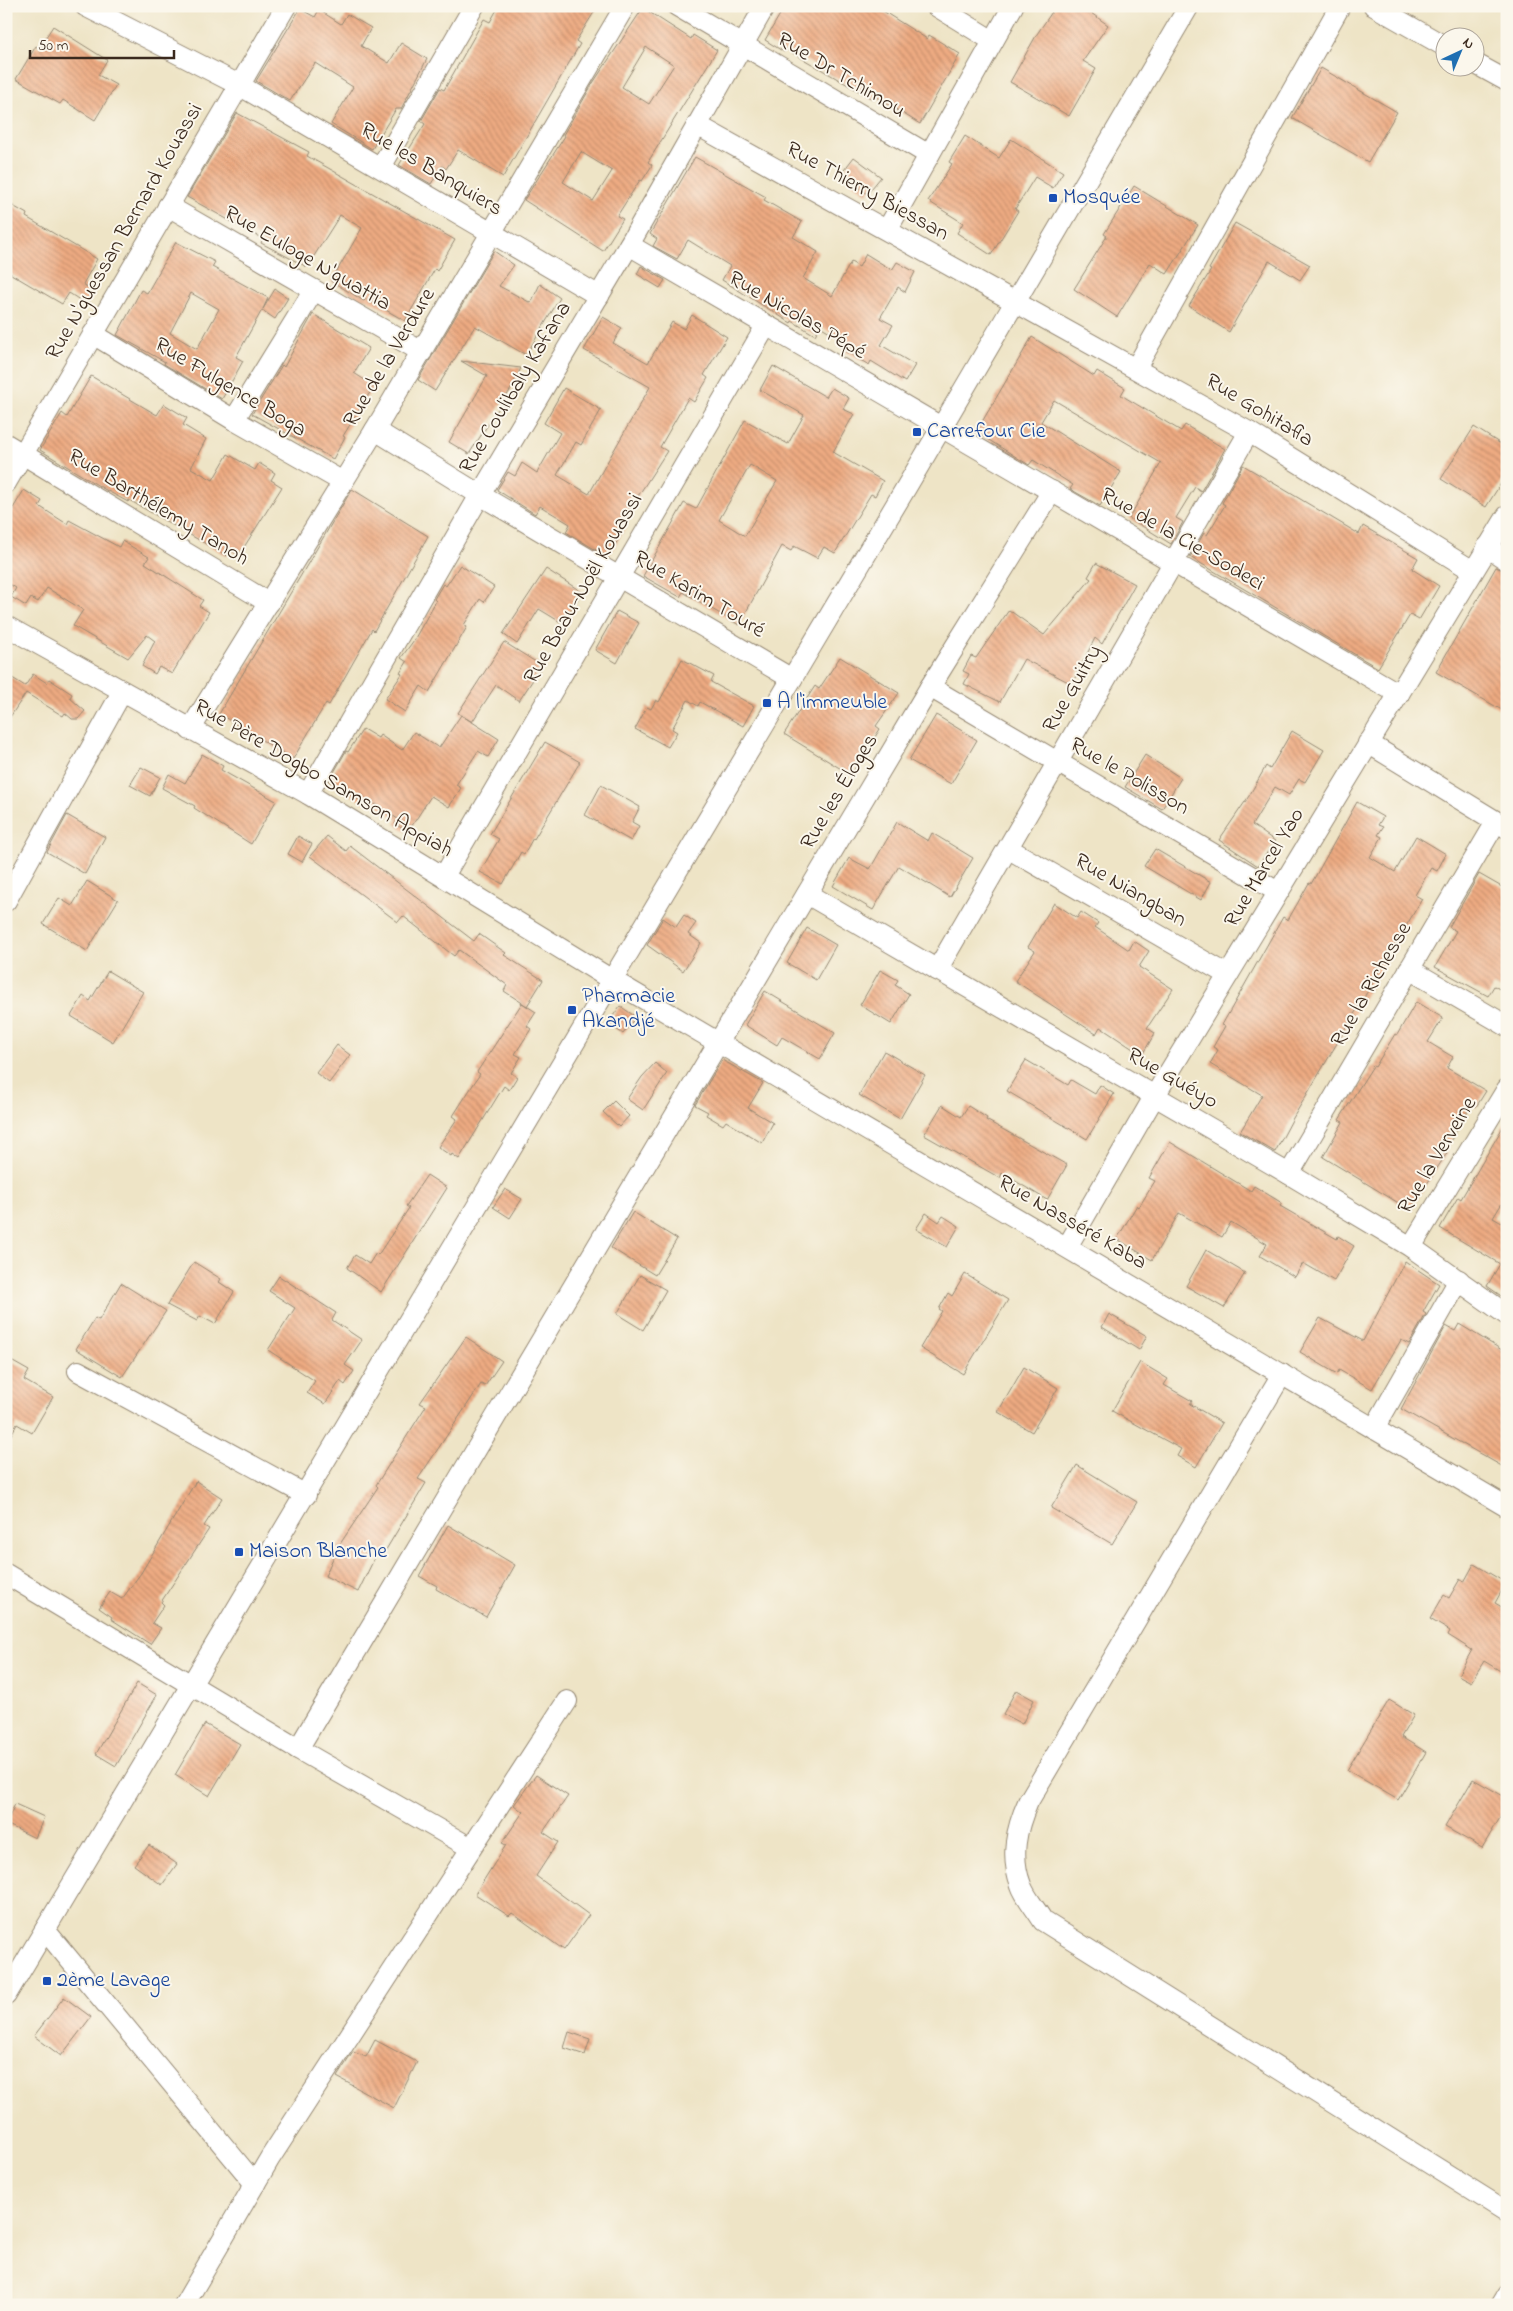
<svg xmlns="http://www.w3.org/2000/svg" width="1513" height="2311" viewBox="0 0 1513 2311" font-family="'Indie Flower',sans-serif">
<defs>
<pattern id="building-back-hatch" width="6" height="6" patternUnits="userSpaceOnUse" patternTransform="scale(1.25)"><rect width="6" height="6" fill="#eeab82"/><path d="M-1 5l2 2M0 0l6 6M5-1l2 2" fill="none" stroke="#c28b6a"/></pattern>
</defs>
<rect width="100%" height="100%" fill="#fbf7ec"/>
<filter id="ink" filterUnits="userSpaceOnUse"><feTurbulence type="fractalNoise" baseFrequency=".02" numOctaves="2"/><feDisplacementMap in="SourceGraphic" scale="10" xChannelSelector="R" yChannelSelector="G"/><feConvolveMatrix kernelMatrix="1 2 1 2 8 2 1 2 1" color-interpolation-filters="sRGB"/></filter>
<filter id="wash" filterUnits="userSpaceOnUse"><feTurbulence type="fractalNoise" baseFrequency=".0096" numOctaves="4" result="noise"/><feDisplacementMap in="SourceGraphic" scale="20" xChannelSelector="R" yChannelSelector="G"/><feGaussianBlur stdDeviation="1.12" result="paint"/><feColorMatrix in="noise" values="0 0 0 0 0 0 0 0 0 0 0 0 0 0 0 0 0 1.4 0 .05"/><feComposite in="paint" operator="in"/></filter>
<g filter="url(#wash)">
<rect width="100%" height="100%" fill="#eee4c6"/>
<g id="blocks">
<g fill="url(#building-back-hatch)" fill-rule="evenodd">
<polygon points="499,6 598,6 576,41 580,44 503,177 458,150 446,169 442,166 431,184 399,165 425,124 421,121 440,88 444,90 484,19 490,22"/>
<polygon points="785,6 875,6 927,39 929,35 960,54 920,124 876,97 874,100 786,49 784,52 765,40"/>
<polygon points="1056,6 1081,6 1108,25 1083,61 1096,69 1069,116 1010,82 1037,34"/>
<path d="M 643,8 L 691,39 L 693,35 L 717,50 L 648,162 L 652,165 L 651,167 L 642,181 L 640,180 L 617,216 L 623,219 L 603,251 L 524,200 L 565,136 L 563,135 L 593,83 ZM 646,47 L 674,65 L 649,104 L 622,87 ZM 581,152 L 612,171 L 593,201 L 563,182 Z"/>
<polygon points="300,9 315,17 319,10 341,24 347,14 371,28 361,46 389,63 401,43 427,59 401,109 396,109 372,149 331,124 353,87 315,63 290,101 256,81"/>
<polygon points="53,26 107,60 98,75 116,85 95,120 63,100 60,104 16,79 36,46 39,48"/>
<polygon points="1321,68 1397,112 1368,162 1292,118"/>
<polygon points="237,113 309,152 307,156 455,240 437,271 435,269 405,321 365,298 364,301 331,281 362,228 340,215 307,267 261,243 263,239 187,197"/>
<polygon points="965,136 999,158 1011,139 1063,172 1053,188 1035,177 1015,209 1018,211 991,255 957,233 963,223 928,201 952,164 949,162"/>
<polygon points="695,157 766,197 764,200 802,222 793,237 818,252 803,278 832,296 851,262 859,267 866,254 892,270 897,262 915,272 905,292 898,287 880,318 893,325 881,345 915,365 905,382 871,361 869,365 845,351 850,344 820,326 815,335 792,321 791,323 722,280 730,266 688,240 677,259 653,246 657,239 650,234"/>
<polygon points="854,157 881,177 867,194 841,174"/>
<polygon points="1134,186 1198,225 1167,274 1150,263 1117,317 1074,289 1107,236 1104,234"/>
<polygon points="6,202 27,214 26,217 97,259 83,284 95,293 86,304 69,293 62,304 6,271"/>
<polygon points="1235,223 1310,265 1300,280 1269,261 1229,332 1189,306 1211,270 1209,269"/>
<path d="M 176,242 L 215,262 L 212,267 L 268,298 L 263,309 L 275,289 L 288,298 L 275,319 L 262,310 L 236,357 L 243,361 L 222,399 L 164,364 L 165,362 L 117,335 L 141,290 L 147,293 ZM 191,293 L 219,309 L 197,349 L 170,333 Z"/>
<polygon points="494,251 514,265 499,286 531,303 540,284 560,298 526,355 475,326 435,391 418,380"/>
<polygon points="641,266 665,280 660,288 637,274"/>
<polygon points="313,314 369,348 354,373 374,386 343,436 345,437 333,459 252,414 282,365 284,367"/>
<polygon points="692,315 727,337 704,375 708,378 694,402 688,398 660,447 667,451 624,518 629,521 608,557 566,532 570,524 540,506 535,514 497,490 508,472 515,476 522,463 537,473 560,433 544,423 564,388 601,410 581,445 576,442 557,475 589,494 650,387 584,350 603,317 622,328 613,343 648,363 672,322 684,329"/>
<polygon points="1032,337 1094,376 1097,371 1125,388 1121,395 1181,431 1185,425 1225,449 1201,491 1195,487 1176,518 1183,522 1171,544 1129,518 1161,463 1054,400 1041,422 1121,472 1100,506 1070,489 1073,485 1033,460 1029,465 976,432"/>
<polygon points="461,361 521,368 511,389 469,454 449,442 487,376"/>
<path d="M 773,366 L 826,397 L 832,388 L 849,398 L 843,409 L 854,414 L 833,452 L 883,481 L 875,496 L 871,494 L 835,553 L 824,547 L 817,558 L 794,546 L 791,551 L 782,546 L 739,625 L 683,592 L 680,597 L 643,576 L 684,503 L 696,509 L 745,420 L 788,444 L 804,415 L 760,390 ZM 750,465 L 777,481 L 745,536 L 719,520 Z"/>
<polygon points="91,376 157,415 164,404 187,418 183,425 206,439 191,468 213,480 228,454 255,470 259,463 275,473 271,480 282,487 239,555 230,550 227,556 129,500 128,502 104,489 40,450 62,413 67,417"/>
<polygon points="1474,427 1507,448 1507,474 1486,507 1441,479"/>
<polygon points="1243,465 1359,534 1363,526 1418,558 1412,569 1439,586 1419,620 1410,615 1378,668 1190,557 1204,533 1207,535 1225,505 1222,503"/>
<polygon points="352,489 428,536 374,631 372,629 329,705 326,703 293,759 219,714"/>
<polygon points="24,490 42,501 39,506 67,524 69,520 119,547 122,541 149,557 145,563 203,600 199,606 209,612 172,674 159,667 155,674 142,666 155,641 147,635 128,658 73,626 83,610 47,588 38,602 31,598 26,606 11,597 16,588 6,582 6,520"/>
<polygon points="1096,563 1135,584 1102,644 1095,638 1072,684 1024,659 1000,702 964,684 969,674 963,671 971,656 976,658 1009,610 1044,635 1091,579 1088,577"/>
<polygon points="460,565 494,587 484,602 480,599 464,625 467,627 429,692 421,686 405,712 385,699 402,674 400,673 407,662 401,658 414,640 436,601 434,599 443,584 446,586"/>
<polygon points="1496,567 1507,572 1507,713 1436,672"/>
<polygon points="546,569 582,592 562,623 539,609 517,644 503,634"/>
<polygon points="617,611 639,623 617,663 595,650"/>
<polygon points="504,642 542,666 519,701 496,685 472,722 458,713"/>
<polygon points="840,657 899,693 876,726 880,729 851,775 784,734 815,686 819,689"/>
<polygon points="682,659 714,676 711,682 754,706 743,726 700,702 698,706 688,700 672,729 677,732 668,747 635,729 647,707 651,709 656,700 659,702"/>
<polygon points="6,674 25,686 33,674 47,683 49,679 72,694 70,698 85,711 78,719 72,719 65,713 63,716 26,693 6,723"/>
<polygon points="461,715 499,739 488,757 478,751 456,785 461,788 449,807 431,796 408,832 395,824 398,819 366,799 364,803 329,781 346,751 348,752 363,729 378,738 380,735 402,750 414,732 439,748"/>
<polygon points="936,715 977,740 951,784 909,760"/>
<polygon points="1292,731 1324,750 1305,782 1299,779 1289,795 1275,787 1252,825 1275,841 1258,866 1219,840 1249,796 1266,766 1270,769"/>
<polygon points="545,742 580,762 534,839 533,838 524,854 521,852 503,884 480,872 499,839 490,834"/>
<polygon points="202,754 223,766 221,770 276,801 251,844 194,808 195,806 162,788 169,774 185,783"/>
<polygon points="1145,755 1181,778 1162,809 1125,787"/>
<polygon points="141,767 160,777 150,796 130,785"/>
<polygon points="601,785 640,807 632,822 639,826 631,841 585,815"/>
<polygon points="1357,802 1383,817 1378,825 1383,827 1378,835 1382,837 1370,857 1395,872 1416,836 1446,854 1437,871 1431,868 1415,895 1422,899 1293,1118 1275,1152 1240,1132 1262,1095 1210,1064 1218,1050 1213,1047 1225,1026 1222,1025 1283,917 1288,920 1309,883 1311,884"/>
<polygon points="67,815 105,837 85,874 47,852"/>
<polygon points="897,822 928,841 932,833 973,858 950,897 899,866 873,910 833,886 849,858 870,869"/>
<polygon points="298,836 312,844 302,862 288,854"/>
<polygon points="327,836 346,851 350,846 474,941 479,934 506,953 504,955 543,980 527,1006 504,991 507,985 459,950 454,956 403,916 398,922 310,856"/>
<polygon points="1155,849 1211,882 1201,900 1144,866"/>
<polygon points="1479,874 1507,890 1507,993 1494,986 1488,996 1435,967 1456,931 1449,927"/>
<polygon points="87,881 118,900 87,951 43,924 59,898 72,906"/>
<polygon points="1054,903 1077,918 1081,912 1098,923 1095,927 1129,950 1134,941 1149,951 1139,967 1173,989 1147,1028 1155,1033 1142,1055 1100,1027 1096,1034 1015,981 1035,951 1028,947"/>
<polygon points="684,915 696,923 688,934 701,943 683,971 647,945 663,918 676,927"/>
<polygon points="807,928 836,945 816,980 787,963"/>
<polygon points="880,970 898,980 895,985 909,994 891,1024 860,1005"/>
<polygon points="108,971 143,992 113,1042 71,1016 83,996 90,1001"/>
<polygon points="765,991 835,1033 820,1059 782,1037 777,1045 745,1025"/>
<polygon points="1416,1002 1443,1018 1428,1042 1453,1057 1447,1068 1486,1091 1476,1107 1472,1104 1444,1152 1447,1153 1410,1210 1323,1157 1343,1122 1339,1120 1352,1099 1373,1066 1375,1067 1395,1034 1397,1035"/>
<polygon points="522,1003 536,1012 527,1026 531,1029 515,1054 521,1057 511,1073 517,1077 509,1090 504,1086 459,1159 452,1154 451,1156 438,1147 457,1119 453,1116 480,1074 477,1072"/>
<polygon points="620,1006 636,1017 623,1034 608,1023"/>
<polygon points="337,1045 350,1055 329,1083 316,1073"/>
<polygon points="884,1051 925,1075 900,1119 859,1095"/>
<polygon points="722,1060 763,1083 748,1108 773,1123 762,1143 726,1121 723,1125 706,1115 708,1112 695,1105"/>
<polygon points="1026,1060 1068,1085 1071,1080 1095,1094 1100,1085 1114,1094 1087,1139 1007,1091"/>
<polygon points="655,1063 667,1073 643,1110 627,1099 642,1077"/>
<polygon points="614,1101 629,1116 619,1127 603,1112"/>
<polygon points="942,1105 961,1117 968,1106 987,1118 986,1120 1067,1165 1047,1200 1002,1173 1000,1178 924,1135"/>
<polygon points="1507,1120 1507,1195 1493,1218 1507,1226 1507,1300 1487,1286 1500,1264 1440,1228 1458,1197 1461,1199"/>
<polygon points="1170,1142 1251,1191 1254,1186 1282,1203 1280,1206 1337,1239 1338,1236 1354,1246 1334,1281 1303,1263 1295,1277 1260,1256 1267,1244 1231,1222 1222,1237 1179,1213 1152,1260 1117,1239 1137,1205 1139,1207 1155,1181 1149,1178"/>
<polygon points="427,1175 447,1188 381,1292 347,1268 355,1255 369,1264 376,1253 378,1255 409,1208 406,1206"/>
<polygon points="505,1189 522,1199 510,1218 493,1207"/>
<polygon points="633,1212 677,1239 655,1275 611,1248"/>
<polygon points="926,1213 939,1222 943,1216 959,1226 947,1247 916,1229"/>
<polygon points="1206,1250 1245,1273 1224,1308 1186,1286"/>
<polygon points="1405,1261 1439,1284 1423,1312 1426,1314 1409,1344 1401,1340 1372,1389 1339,1370 1337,1374 1300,1352 1320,1318 1363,1341"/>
<polygon points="194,1262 221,1279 219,1282 234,1292 215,1324 200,1316 197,1321 167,1305"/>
<polygon points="965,1274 1008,1300 963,1374 920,1348 942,1311 939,1309 948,1293 952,1296"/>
<polygon points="640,1275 666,1290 643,1330 617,1314"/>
<polygon points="279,1276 336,1313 332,1320 362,1340 345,1365 354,1371 345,1385 340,1381 325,1404 307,1393 315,1381 268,1350 295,1308 269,1291"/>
<polygon points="121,1283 166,1311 122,1377 76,1349 95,1318 99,1320"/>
<polygon points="1109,1314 1147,1336 1139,1350 1102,1327"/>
<polygon points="1459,1324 1507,1353 1507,1469 1401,1409 1446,1326 1455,1331"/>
<polygon points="466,1337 502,1361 485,1386 481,1384 418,1479 426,1483 384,1553 379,1549 358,1592 325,1576 338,1547 378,1487 376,1485 426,1406 420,1403"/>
<polygon points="6,1358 29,1371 24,1380 53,1397 32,1433 17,1424 6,1444"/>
<polygon points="1140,1362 1168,1379 1164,1385 1192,1401 1190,1404 1222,1423 1196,1467 1177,1456 1181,1449 1112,1411"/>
<polygon points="1024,1367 1058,1388 1032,1432 998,1412"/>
<polygon points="1077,1465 1137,1502 1112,1544 1051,1508"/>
<polygon points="196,1481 222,1498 204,1526 209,1529 161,1602 164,1605 152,1623 161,1628 150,1644 111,1619 112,1617 99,1608 110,1592 122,1599 141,1573"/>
<polygon points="448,1525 515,1565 486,1617 436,1589 437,1586 419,1576"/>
<polygon points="1474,1564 1506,1583 1495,1603 1507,1610 1507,1675 1484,1661 1471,1682 1458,1675 1472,1650 1448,1635 1450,1631 1430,1619 1444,1595 1449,1598 1460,1579 1464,1582"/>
<polygon points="137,1683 157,1695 116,1766 96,1754"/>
<polygon points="1016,1690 1034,1700 1022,1724 1003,1714"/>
<polygon points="1389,1700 1414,1715 1401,1737 1426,1752 1398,1800 1347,1770"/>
<polygon points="205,1724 240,1744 209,1796 175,1775"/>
<polygon points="536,1775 568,1796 543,1832 558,1842 536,1876 589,1915 564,1950 512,1913 509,1916 475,1894 506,1845 502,1843 523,1812 514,1805"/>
<polygon points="1473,1779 1507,1798 1507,1806 1482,1848 1445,1827"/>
<polygon points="15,1804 44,1817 35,1838 6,1824"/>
<polygon points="149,1845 177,1864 162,1885 134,1865"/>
<polygon points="64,1997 91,2017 61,2056 34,2036"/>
<polygon points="569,2032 590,2039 585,2055 564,2048"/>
<polygon points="375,2040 417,2062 394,2108 337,2077 353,2052 366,2057"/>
</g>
</g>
</g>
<g filter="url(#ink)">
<use href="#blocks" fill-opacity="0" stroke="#948772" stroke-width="1"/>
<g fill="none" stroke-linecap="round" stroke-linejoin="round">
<defs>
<g id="minor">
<polyline points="85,6 239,85 599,296"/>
<polyline points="677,6 929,155"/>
<polyline points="936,6 993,41"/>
<polyline points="1374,6 1446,47"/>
<polyline points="1476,64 1507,81"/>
<polyline points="697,125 1249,432 1473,571"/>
<polyline points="381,167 474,6"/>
<polyline points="168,206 422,352"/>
<polyline points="887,230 1013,6"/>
<polyline points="629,245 1399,694"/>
<polyline points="93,334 234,420 343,482"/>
<polyline points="1136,368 1340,6"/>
<polyline points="234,420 314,290"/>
<polyline points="375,430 480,495 792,679"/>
<polyline points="6,444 269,603"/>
<polyline points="6,483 286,6"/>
<polyline points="1487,547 1507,560"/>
<polyline points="6,626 308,794 612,980 1507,1507"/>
<polyline points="930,687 1278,892"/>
<polyline points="190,730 375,430 625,6"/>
<polyline points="1368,743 1507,828"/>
<polyline points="308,794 480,495 629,245 765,6"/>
<polyline points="1009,849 1228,975"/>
<polyline points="444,876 766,326"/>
<polyline points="807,894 1289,1174 1411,1247 1507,1315"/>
<polyline points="6,901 122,692"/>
<polyline points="1409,969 1507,1026"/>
<polyline points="937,970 1249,432"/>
<polyline points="1289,1174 1496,822"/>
<polyline points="1067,1247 1154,1097 1507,516"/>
<polyline points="1411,1247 1507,1089"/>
<polyline points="78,1371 306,1495"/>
<path d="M 1282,1374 L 1028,1802 C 1016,1829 1010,1856 1021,1885 C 1025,1897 1036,1909 1043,1921 L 1507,2212"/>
<polyline points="1374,1429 1459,1280"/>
<polyline points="6,1574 298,1749 930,687 1052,491"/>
<polyline points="298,1749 471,1848"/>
<polyline points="45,1930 255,2184"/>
<polyline points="6,1995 907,486 1189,6"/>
<polyline points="184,2305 270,2158 567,1701"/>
<polyline points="1501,2305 1507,2295"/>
</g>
</defs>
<use href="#minor" stroke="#948772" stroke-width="22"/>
<use href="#minor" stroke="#fff" stroke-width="20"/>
</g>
</g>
<g fill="#1a4fb4" stroke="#fbf7ec" stroke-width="2">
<rect x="1048" y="193" width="10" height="10" rx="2.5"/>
<rect x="912" y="427" width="10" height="10" rx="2.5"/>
<rect x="762" y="698" width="10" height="10" rx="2.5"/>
<rect x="567" y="1005" width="10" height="10" rx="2.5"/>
<rect x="234" y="1547" width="10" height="10" rx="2.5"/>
<rect x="42" y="1976" width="10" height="10" rx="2.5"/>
</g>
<g text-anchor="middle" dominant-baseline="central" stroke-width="4" stroke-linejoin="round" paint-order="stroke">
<g font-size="22" fill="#3b2a1e" stroke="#fbf7ec">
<text transform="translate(841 76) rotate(31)">Rue Dr Tchimou</text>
<text transform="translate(431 170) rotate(31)">Rue les Banquiers</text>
<text transform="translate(867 192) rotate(29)">Rue Thierry Biessan</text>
<text transform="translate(125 232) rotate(-60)">Rue N'guessan Bernard Kouassi</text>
<text transform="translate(307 259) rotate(30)">Rue Euloge N'guattia</text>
<text transform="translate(797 316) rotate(30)">Rue Nicolas Pépé</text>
<text transform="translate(390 358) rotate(-59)">Rue de la Verdure</text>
<text transform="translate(230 388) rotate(31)">Rue Fulgence Boga</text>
<text transform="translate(516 388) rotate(-59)">Rue Coulibaly Kafana</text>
<text transform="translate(1259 411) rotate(31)">Rue Gohitafla</text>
<text transform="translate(158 508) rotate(31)">Rue Barthélemy Tanoh</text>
<text transform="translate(1182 540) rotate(30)">Rue de la Cie-Sodeci</text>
<text transform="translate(584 589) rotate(-60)">Rue Beau-Noël Kouassi</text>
<text transform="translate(699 595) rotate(31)">Rue Karim Touré</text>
<text transform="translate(1073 689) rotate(-60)">Rue Guitry</text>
<text transform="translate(1129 777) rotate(30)">Rue le Polisson</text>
<text transform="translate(323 779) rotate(30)">Rue Père Dogbo Samson Appiah</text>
<text transform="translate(840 792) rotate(-59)">Rue les Éloges</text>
<text transform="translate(1265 868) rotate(-59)">Rue Marcel Yao</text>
<text transform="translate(1130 891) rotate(30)">Rue Niangban</text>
<text transform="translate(1372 985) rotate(-60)">Rue la Richesse</text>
<text transform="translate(1172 1079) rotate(30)">Rue Guéyo</text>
<text transform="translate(1438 1156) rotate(-59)">Rue la Verveine</text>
<text transform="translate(1072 1223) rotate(30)">Rue Nasséré Kaba</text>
</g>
<g font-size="22" fill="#164399" stroke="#fbf7ec" text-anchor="start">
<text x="1063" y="198">Mosquée</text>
<text x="927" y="432">Carrefour Cie</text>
<text x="777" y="703">A l'immeuble</text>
<text x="582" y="997">Pharmacie<tspan x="582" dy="25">Akandjé</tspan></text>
<text x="249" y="1552">Maison Blanche</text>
<text x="57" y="1981">2ème Lavage</text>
</g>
</g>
<rect width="1513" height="2311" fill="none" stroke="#fbf7ec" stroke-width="25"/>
<g transform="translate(1460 52) rotate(44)"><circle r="24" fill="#fbf7ec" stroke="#aea59a"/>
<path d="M0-4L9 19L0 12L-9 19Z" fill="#1f6fb2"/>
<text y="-8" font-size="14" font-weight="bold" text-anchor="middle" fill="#3b2a1e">N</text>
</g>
<path d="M30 50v8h144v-8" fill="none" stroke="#3b2a1e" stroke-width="2.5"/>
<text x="38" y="50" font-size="15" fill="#3b2a1e" stroke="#fbf7ec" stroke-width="4" paint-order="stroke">50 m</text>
</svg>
